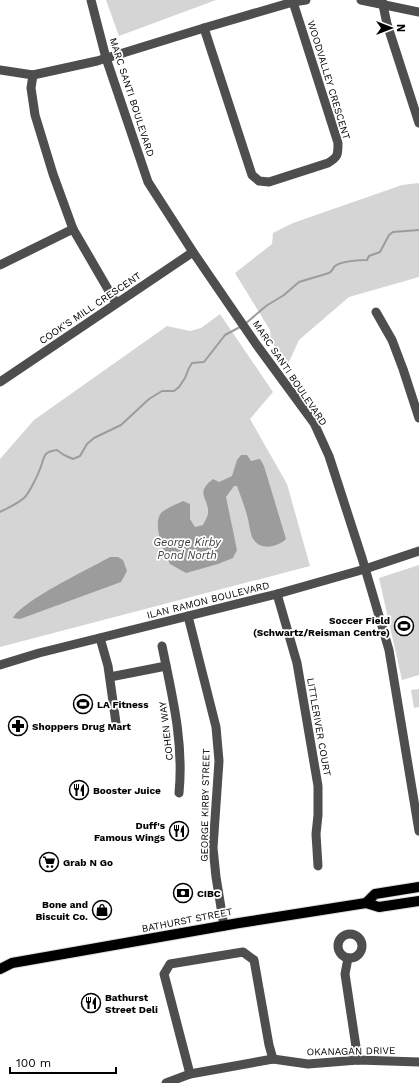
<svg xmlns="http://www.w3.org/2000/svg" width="419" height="1083" viewBox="0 0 419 1083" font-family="'Work Sans',sans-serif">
<rect width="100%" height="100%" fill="#fff"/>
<g fill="#d5d5d5">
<polygon points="106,0 216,0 119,36"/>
<polygon points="419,183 419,277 349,297 299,340 288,364 271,342 270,330 235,273 272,244 273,233 293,223 402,185"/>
<polygon points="220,314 273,392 250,419 287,484 310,566 0,647 0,459 34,420 167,326 190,331 201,328"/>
<polygon points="419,565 419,675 402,680 379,578"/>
<polygon points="419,689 419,707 414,708 411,690"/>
</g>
<g fill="#9c9c9c">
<path d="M 241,455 L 247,455 L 251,461 L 260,459 L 264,466 L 286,539 C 276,548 259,551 252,537 C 250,531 249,524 248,519 C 245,507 241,497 237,486 L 234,486 L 226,497 L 237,550 L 233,558 L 218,564 L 186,573 L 170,564 C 164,552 152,525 161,513 C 166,508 177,504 183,501 L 190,504 L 190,519 L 195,527 L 203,525 C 204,522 208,517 208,513 C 209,497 194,494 213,479 L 219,482 L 232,476 L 237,460 Z"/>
<path d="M 110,557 L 118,557 L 123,560 L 127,571 L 121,582 L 20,619 L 13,618 C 23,600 89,569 110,557 Z"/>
</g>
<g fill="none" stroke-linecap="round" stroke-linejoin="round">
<g stroke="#9c9c9c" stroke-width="2">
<path d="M 245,324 L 266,306 L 284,295 L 299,282 L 329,273 C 333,271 332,269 335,266 C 341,261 360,260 367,260 L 369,256 L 380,252 L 389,235 L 393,232 L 419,230"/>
<path d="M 0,512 C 9,507 18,504 25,497 C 30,491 37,477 40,469 C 45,457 42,452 57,450 L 64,455 L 73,459 L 80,456 L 87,444 L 94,438 L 121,425 L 149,399 L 162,391 L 174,391 L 179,387 L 185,378 L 189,368 L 192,363 L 204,362 L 225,335 L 240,327"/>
</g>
<defs>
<g id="major">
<polyline points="366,903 375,894 419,887"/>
<polyline points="0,969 12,963 239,923 366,903 379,907 419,901"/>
</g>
</defs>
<use href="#major" stroke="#dbdbdb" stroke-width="12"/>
<g stroke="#4e4e4e" stroke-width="9">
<polyline points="91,0 106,58 148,182 193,252 256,344 314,423 329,456 362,558 389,650 419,831"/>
<polyline points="361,0 419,12"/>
<polyline points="382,0 387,24 419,123"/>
<path d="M 204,28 L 252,175 L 259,181 L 269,182 L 328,163 C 338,157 338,155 338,143 L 293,2"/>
<polyline points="0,70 33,75 97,61 204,28 293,2 306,0"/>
<polyline points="33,75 31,88 35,115 53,174 73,229 116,303"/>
<polyline points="0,265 73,229"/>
<polyline points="376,312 392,340 403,369 419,418"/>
<polyline points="0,382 193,252"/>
<polyline points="277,594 297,663 318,786 318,815 316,834 318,866"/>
<polyline points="188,616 216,727 219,761 213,848 216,877 224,926"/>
<polyline points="100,638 108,666 116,723"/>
<path d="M 162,646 C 172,695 184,742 179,793"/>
<polyline points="0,665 39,653 277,594 365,569 419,551"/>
<polyline points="110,677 166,666"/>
<circle cx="350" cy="946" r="12"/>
<polyline points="348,958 345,974 358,1060"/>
<polyline points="190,1074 164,974 170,964 243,952 254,960 269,1045 273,1059"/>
<polyline points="166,1083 190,1074 273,1059 308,1064 358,1060 419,1062"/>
</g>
<use href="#major" stroke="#000" stroke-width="10"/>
</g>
<defs>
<symbol id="stadium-ring" viewBox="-11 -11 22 22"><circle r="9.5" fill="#fff" stroke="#000" stroke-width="1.5"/><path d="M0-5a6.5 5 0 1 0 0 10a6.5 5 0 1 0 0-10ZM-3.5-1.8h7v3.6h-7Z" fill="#000"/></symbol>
<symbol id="pharmacy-ring" viewBox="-11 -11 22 22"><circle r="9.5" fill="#fff" stroke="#000" stroke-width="1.5"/><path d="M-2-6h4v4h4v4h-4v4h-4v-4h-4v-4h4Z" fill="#000"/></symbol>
<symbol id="restaurant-ring" viewBox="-11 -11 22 22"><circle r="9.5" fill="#fff" stroke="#000" stroke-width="1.5"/><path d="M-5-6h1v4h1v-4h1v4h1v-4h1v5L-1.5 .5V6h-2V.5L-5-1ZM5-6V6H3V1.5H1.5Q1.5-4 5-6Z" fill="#000"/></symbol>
<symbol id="supermarket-ring" viewBox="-11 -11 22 22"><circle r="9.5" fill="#fff" stroke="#000" stroke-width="1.5"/><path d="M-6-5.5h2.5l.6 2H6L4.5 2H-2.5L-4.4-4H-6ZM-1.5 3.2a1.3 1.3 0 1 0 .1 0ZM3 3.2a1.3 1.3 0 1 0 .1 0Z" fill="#000"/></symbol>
<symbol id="bank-ring" viewBox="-11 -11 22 22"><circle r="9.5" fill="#fff" stroke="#000" stroke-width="1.5"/><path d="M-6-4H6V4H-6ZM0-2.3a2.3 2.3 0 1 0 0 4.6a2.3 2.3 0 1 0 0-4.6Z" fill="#000"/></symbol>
<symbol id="shop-ring" viewBox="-11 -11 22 22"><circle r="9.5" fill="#fff" stroke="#000" stroke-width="1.5"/><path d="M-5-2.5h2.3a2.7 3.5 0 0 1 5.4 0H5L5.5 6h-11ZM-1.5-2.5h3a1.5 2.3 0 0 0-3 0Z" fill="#000"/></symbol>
</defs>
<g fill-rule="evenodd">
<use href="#stadium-ring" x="393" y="615" width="22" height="22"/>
<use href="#stadium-ring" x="72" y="693" width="22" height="22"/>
<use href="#pharmacy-ring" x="7" y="715" width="22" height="22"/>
<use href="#restaurant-ring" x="68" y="779" width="22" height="22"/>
<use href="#restaurant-ring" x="168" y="820" width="22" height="22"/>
<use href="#supermarket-ring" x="38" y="851" width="22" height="22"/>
<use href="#bank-ring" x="172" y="882" width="22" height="22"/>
<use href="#shop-ring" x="91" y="899" width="22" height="22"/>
<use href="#restaurant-ring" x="80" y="992" width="22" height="22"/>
</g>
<g text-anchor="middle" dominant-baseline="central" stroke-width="3.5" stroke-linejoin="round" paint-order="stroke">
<g font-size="10" fill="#000" stroke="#fff">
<text transform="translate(329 80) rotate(73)">WOODVALLEY CRESCENT</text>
<text transform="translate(132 97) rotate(72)">MARC SANTI BOULEVARD</text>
<text transform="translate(90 308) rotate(-34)">COOK'S MILL CRESCENT</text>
<text transform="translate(290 373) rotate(56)">MARC SANTI BOULEVARD</text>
<text transform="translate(208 600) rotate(-14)">ILAN RAMON BOULEVARD</text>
<text transform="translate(319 727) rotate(80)">LITTLERIVER COURT</text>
<text transform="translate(166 731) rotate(-97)">COHEN WAY</text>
<text transform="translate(205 805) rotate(-89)">GEORGE KIRBY STREET</text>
<text transform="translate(187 920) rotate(-11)">BATHURST STREET</text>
<text transform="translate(351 1051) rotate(-1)">OKANAGAN DRIVE</text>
</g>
<g font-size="10" font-weight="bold" fill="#000" stroke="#fff" text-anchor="start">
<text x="390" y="620" text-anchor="end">Soccer Field<tspan x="390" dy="12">(Schwartz/Reisman Centre)</tspan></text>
<text x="97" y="704">LA Fitness</text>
<text x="32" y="726">Shoppers Drug Mart</text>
<text x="93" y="790">Booster Juice</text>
<text x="165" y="825" text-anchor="end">Duff's<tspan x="165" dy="12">Famous Wings</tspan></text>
<text x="63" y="862">Grab N Go</text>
<text x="197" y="893">CIBC</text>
<text x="88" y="904" text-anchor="end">Bone and<tspan x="88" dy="12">Biscuit Co.</tspan></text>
<text x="105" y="997">Bathurst<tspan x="105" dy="12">Street Deli</tspan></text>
</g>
<g font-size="11" font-style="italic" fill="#3d3d3d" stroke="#fff">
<text x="187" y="542">George Kirby<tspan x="187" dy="13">Pond North</tspan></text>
</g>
</g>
<g transform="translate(391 28) rotate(90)" stroke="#ffffff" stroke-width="3" paint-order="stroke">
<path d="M0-3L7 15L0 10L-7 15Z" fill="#000000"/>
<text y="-6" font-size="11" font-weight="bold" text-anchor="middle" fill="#000000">N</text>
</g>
<path d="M10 1067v6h106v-6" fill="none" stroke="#000000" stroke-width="2"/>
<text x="16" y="1067" font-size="12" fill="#000000" stroke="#ffffff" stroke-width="3" paint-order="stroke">100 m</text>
</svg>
